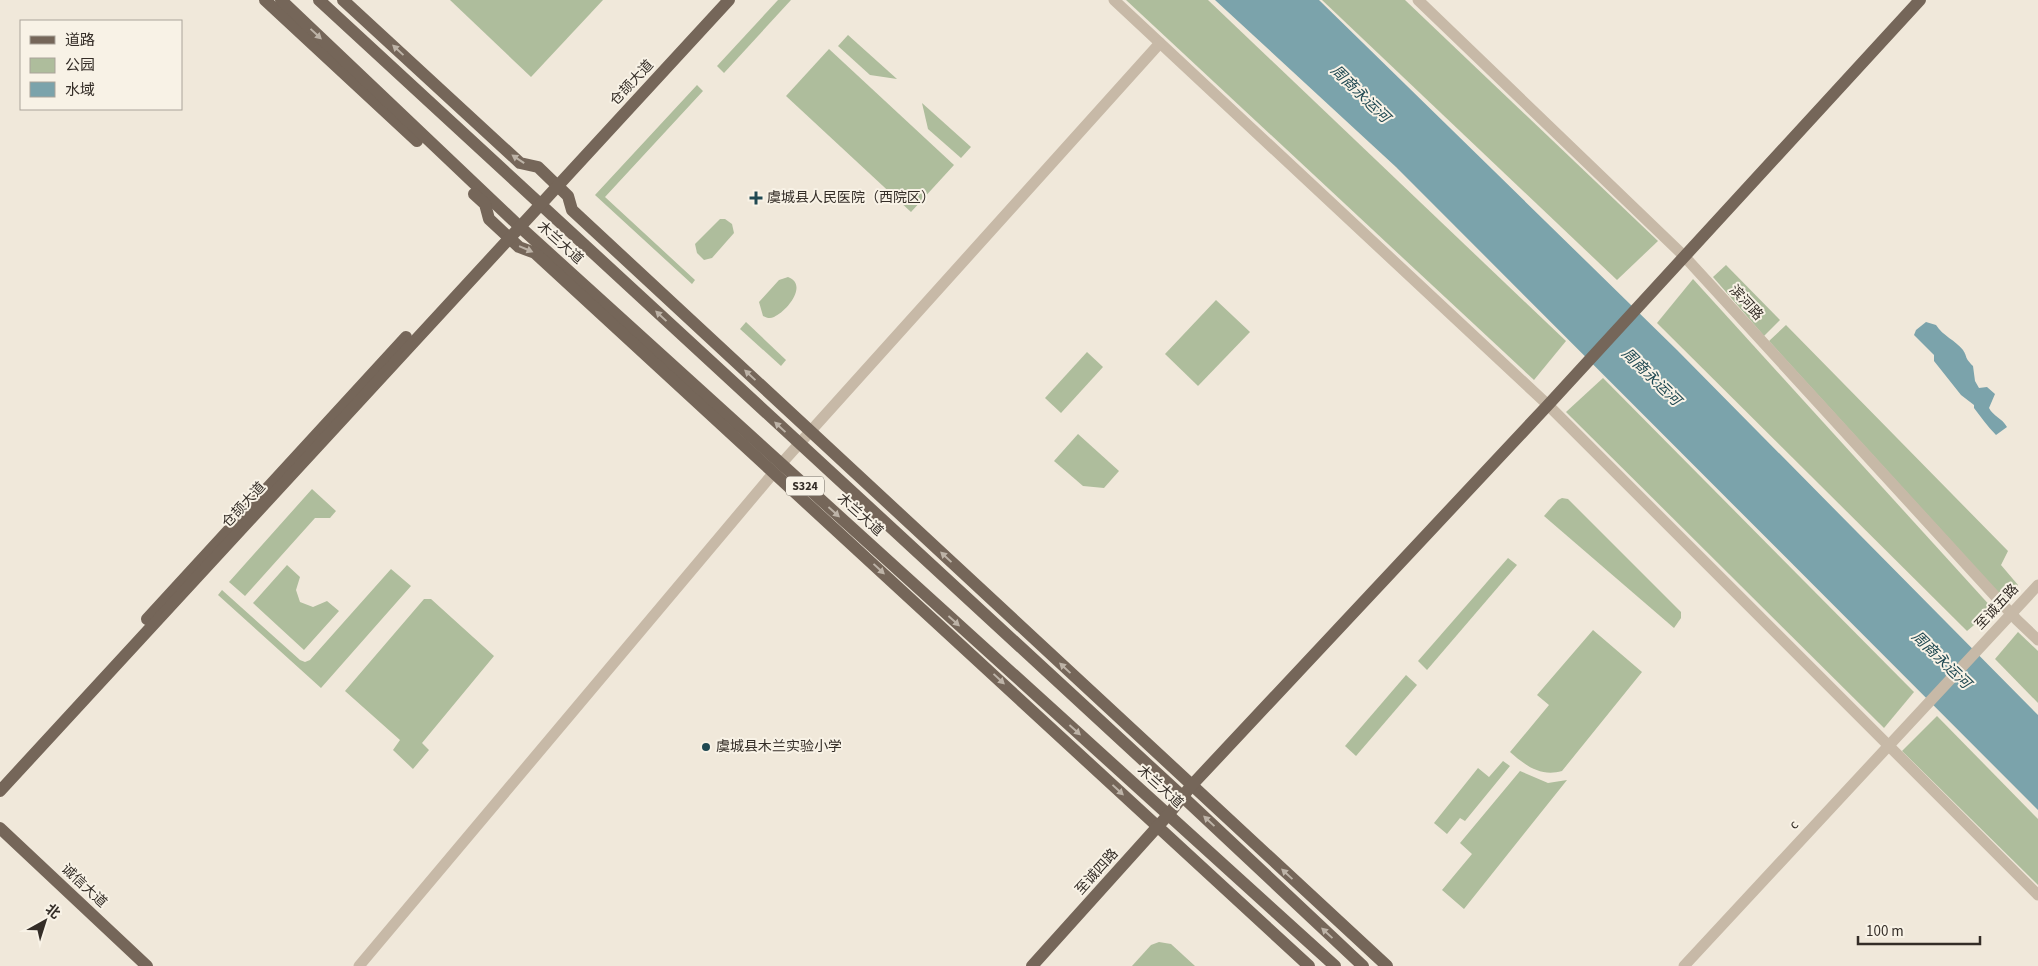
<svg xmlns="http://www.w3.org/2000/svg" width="2038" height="966" viewBox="0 0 2038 966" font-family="'Source Sans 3','Noto Sans SC',sans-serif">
<rect width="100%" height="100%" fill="#f0e8da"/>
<g fill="#aebd9c">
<polygon points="450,0 603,0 531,77"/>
<polygon points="778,0 791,0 724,73 717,66"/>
<polygon points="1126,0 1208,0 1566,341 1534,380"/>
<polygon points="1322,0 1405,0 1658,241 1617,280"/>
<polygon points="848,35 897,79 870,75 838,46"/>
<polygon points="829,49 954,165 911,212 786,96"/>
<polygon points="697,85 703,91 605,197 695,280 692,284 595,195"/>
<polygon points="922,103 971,147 961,158 928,129"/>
<polygon points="720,219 725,219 732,224 734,233 712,258 704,260 697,253 695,244"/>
<polygon points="1726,265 1780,320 1764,336 1713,277"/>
<path d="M 788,277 C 809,285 786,312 774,317 C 770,319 767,318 763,316 L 759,302 L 779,280 Z"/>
<polygon points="1693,279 1993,609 1967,631 1657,323"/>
<polygon points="1216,300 1250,332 1198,386 1165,354"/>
<polygon points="746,322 786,360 781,366 740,329"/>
<polygon points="1786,325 2008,551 2001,565 2018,585 2004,599 1769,341"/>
<polygon points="1087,352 1103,367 1061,413 1045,398"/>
<polygon points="1603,378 1914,692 1884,728 1566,412"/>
<polygon points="1078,434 1119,471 1104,488 1083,486 1054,461"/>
<polygon points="312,489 336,511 330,518 315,518 245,596 229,582"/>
<polygon points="1562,498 1568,499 1681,612 1681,618 1674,628 1544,516 1558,500"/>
<polygon points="1508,558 1517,565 1427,670 1418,661"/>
<polygon points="287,565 300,577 296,590 300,602 313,607 327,601 339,611 304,650 253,603"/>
<polygon points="391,569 411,586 321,688 218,595 222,590 300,660 305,662 310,660"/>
<polygon points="424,599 431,599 494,656 422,743 429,750 413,769 393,750 400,740 345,691"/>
<path d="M 1593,630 L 1642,672 L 1562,771 C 1541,777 1526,766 1510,752 L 1549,705 L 1537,695 Z"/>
<polygon points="2018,632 2038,651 2038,703 1995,659"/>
<polygon points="1406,675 1417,685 1356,756 1345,746"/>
<polygon points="1937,716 2038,819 2038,885 1902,751"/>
<polygon points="1503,761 1510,766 1465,821 1460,818 1447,834 1434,823 1478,768 1489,777"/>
<polygon points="1520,771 1548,783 1567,780 1464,909 1442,890 1472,854 1460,843"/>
<polygon points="1159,942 1171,944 1195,966 1132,966 1151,945"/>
</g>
<g fill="#7ba3ab">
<polygon points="1215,0 1319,0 1677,350 2038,715 2038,810 1396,167"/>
<path d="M 1926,322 L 1936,325 C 1943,336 1955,340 1963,350 C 1968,358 1964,357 1973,366 L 1975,381 L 1979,388 L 1987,387 L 1995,394 L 1989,408 C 1993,416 2002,418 2007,427 L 1996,435 C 1987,426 1981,417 1974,408 L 1974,405 L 1961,395 L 1934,361 L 1934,355 L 1914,335 L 1916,330 Z"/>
</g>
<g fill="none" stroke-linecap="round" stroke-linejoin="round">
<g stroke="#c7b9a7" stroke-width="11">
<polyline points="1114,0 1548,405 2038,895"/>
<polyline points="1418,0 1684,256 2017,620 2038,640"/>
<polyline points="359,966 781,464 1160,43"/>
<polyline points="1684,966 2038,585"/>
</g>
<g stroke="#756659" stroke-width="12">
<polyline points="265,0 417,141"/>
<polyline points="281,0 519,226 1335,966"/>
<polyline points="319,0 1183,797 1363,966"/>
<polyline points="343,0 520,163 538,167 568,196 572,210 1387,966"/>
<polyline points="474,194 485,204 489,219 519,247 535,253 1309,966"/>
<polyline points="147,619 406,337"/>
<polyline points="0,791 729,0"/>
<polyline points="0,828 147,966"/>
<polyline points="1032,966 1168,815 1191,786 1548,405 1920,0"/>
</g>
</g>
<defs><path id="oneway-solid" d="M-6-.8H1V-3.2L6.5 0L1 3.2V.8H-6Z" transform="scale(1.25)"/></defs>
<g fill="#bdb3a7">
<use href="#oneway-solid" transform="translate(316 34) rotate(43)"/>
<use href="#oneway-solid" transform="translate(398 50) rotate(-137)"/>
<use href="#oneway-solid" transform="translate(518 159) rotate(-146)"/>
<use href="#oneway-solid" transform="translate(526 249) rotate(23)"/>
<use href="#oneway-solid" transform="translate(661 316) rotate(-137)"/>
<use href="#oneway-solid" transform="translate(750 375) rotate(-137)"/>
<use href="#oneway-solid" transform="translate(780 427) rotate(-137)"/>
<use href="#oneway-solid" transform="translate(834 512) rotate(42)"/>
<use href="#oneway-solid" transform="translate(946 557) rotate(-137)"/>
<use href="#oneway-solid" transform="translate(879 569) rotate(43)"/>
<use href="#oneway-solid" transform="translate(954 621) rotate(42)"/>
<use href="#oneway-solid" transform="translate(1065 668) rotate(-137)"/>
<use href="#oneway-solid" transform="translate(999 679) rotate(43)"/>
<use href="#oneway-solid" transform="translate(1075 730) rotate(42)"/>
<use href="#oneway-solid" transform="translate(1118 790) rotate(43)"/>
<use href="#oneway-solid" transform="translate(1209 821) rotate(-137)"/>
<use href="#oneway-solid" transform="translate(1287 874) rotate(-137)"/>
<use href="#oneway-solid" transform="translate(1327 933) rotate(-137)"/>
</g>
<g fill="#204952" stroke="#f8f2e6" stroke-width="2">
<path d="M753.5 190.5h5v5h5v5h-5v5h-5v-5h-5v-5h5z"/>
<circle cx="706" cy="747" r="5"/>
</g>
<g text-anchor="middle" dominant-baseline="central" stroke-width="4" stroke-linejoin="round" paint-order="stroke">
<rect fill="#f8f2e6" stroke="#6f6860" stroke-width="1" x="786" y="476.5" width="38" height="19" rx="4"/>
<g font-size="12" font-weight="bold" fill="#342d27">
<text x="805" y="486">S324</text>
</g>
<g font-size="14" fill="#342d27" stroke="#f8f2e6">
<text transform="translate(632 83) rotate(-47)">仓颉大道</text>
<text transform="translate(560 243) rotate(42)">木兰大道</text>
<text transform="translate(1746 303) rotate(47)">滨河路</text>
<text transform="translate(244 505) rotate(-47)">仓颉大道</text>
<text transform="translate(860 515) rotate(42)">木兰大道</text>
<text transform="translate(1997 607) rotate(-47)">至诚五路</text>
<text transform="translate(1160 787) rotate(42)">木兰大道</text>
<text transform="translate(1794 825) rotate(-47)">c</text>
<text transform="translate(1097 872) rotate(-48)">至诚四路</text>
<text transform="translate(84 886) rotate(43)">诚信大道</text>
</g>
<g font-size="14" fill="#342d27" stroke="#f8f2e6" text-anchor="start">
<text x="767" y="198">虞城县人民医院（西院区）</text>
<text x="716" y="747">虞城县木兰实验小学</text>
</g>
<g font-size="15" font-style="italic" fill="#204952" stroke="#f8f2e6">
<text transform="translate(1360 94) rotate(44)">周商永运河</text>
<text transform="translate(1651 377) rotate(44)">周商永运河</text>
<text transform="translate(1941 660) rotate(44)">周商永运河</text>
</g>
</g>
<rect x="20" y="20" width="162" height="90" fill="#f8f2e6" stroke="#aaa39a"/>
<rect x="30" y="36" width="25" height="8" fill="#756659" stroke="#aaa39a"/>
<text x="65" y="45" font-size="15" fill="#342d27">道路</text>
<rect x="30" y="58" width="25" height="15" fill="#aebd9c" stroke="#aaa39a"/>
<text x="65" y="70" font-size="15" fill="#342d27">公园</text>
<rect x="30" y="82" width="25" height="15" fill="#7ba3ab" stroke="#aaa39a"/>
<text x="65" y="95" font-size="15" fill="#342d27">水域</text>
<g transform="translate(45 921) rotate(39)" stroke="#f8f2e6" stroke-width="4" paint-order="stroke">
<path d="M0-4L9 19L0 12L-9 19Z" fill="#342d27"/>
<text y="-8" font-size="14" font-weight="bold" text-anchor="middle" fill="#342d27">北</text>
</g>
<path d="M1858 936v8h122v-8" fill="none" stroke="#342d27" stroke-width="2.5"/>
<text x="1866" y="936" font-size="15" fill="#342d27" stroke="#f8f2e6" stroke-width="4" paint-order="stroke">100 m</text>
</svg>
